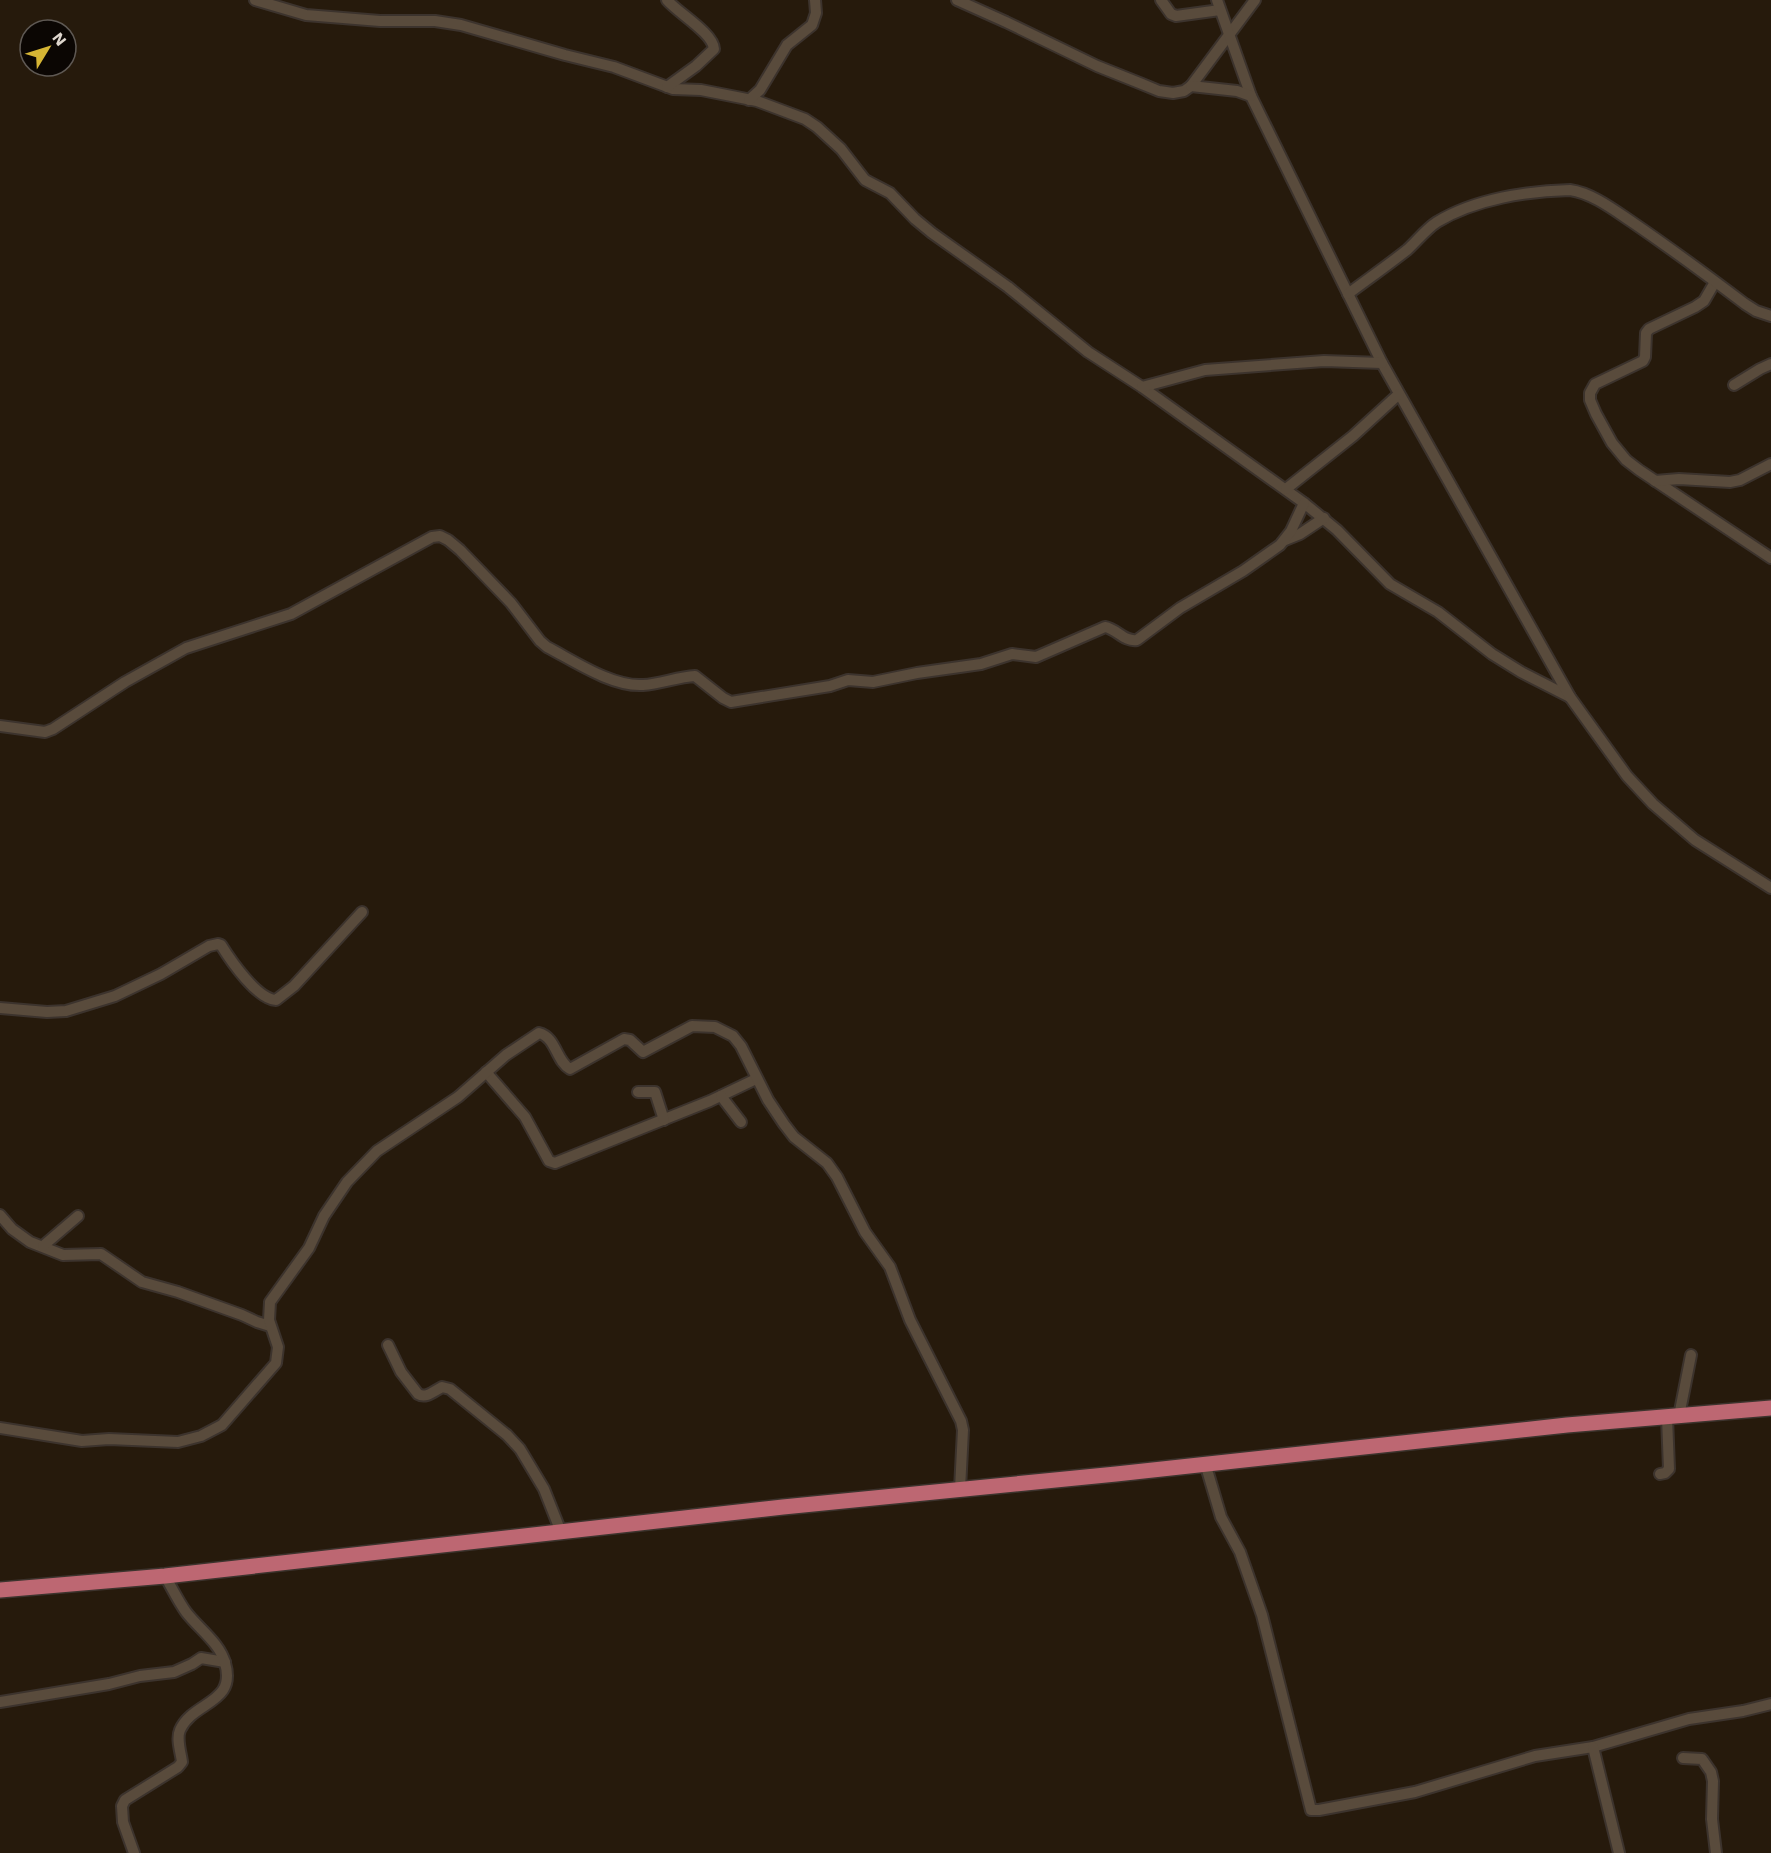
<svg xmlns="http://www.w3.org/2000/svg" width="1771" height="1853" viewBox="0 0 1771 1853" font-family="'Work Sans',sans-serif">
<rect width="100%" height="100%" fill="#261a0c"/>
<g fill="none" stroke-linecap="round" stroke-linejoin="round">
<defs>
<g id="street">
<polyline points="255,0 306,15 380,21 435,21 461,25 565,55 614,67 673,89 701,90 757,101 805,119 817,127 841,149 865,180 890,193 915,219 932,233 1008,287 1088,352 1142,387 1304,503 1337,530 1390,584 1438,612 1492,654 1521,672 1570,697"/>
<polyline points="957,0 1006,22 1097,66 1142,84 1159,91 1173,93 1184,91 1191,86 1255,0"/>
<polyline points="1161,0 1171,14 1176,16 1220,10"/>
<polyline points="1217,0 1251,96 1382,363 1570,697 1627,776 1653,804 1695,840 1771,888"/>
<polyline points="1191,86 1237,91 1251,96"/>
<path d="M 667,87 L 696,66 L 714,49 C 713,33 678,13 667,0"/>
<polyline points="749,100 760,90 787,45 812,25 816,13 815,0"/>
<polyline points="1715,282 1704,301 1695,307 1649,329 1646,333 1645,357 1643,361 1595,384 1590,393 1590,400 1596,414 1612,443 1626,460 1639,470 1771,558"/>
<path d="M 1348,294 C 1368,279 1388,265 1407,250 C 1417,241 1426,229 1437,222 C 1475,199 1527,191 1570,190 C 1592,193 1614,210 1632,222 C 1670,248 1708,276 1745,304 L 1756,311 L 1771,316"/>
<polyline points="1734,385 1760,369 1771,364"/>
<polyline points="1142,387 1205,370 1324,361 1382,363"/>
<polyline points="1655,481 1679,479 1730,482 1740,480 1771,464"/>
<polyline points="1286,489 1353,436 1399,394"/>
<polyline points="1285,540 1300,534 1324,518"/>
<path d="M 0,726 L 45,732 L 53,729 L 125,682 L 186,648 L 291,614 L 432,537 L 440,536 L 448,540 L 460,550 L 511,603 L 540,641 L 547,647 C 574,661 612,687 643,685 C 661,684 677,677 695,676 L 723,698 L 731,702 L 830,686 L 848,680 L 873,682 L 917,673 L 981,664 L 1012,654 L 1036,657 L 1105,627 C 1117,629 1124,642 1137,640 L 1180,608 L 1243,571 L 1280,545 L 1291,531 L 1304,503"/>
<path d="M 0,1008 L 47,1012 L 66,1011 L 115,996 L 161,974 L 209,946 L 218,944 L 221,945 C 231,961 257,999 276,1000 L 294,986 L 362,912"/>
<polyline points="486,1072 525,1117 549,1161 555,1163 710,1101 756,1079"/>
<polyline points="638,1092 655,1092 664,1120"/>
<polyline points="721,1096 741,1122"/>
<polyline points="0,1215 12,1229 30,1242 63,1255 101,1254 142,1282 178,1292 242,1315 257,1322 270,1326"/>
<polyline points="43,1246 78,1216"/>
<path d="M 388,1345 L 401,1372 L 418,1394 C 426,1399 434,1391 442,1387 L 450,1389 L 507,1435 L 520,1449 L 544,1489 L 561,1532"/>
<polyline points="1679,1416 1691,1355"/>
<path d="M 0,1428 L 82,1441 L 109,1439 L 178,1442 L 201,1436 L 222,1425 L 276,1363 L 278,1347 L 269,1320 L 270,1302 L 309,1248 L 324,1216 L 347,1182 L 377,1151 L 458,1097 L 506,1055 L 539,1033 C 556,1037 556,1061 570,1069 L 624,1039 L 630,1040 L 643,1052 L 692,1026 L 715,1027 L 733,1036 L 741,1046 L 768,1100 L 784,1124 L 794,1137 L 827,1163 L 837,1177 L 865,1232 L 890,1267 L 910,1320 L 961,1421 L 963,1430 L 960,1489"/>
<polyline points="1205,1463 1221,1517 1240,1552 1262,1615 1311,1810 1319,1810 1415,1792 1535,1756 1593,1747 1689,1719 1743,1711 1771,1704"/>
<polyline points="1660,1474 1665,1473 1669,1469 1667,1417"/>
<polyline points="0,1702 109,1684 140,1676 174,1672 192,1664 201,1658 225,1662"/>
<polyline points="1593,1747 1619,1853"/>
<polyline points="1683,1758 1702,1759 1711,1772 1713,1781 1712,1819 1716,1853"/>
<path d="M 134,1853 L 123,1822 L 122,1806 L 125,1800 L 178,1767 L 182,1762 C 181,1753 176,1739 180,1730 C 193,1701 237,1704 225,1663 C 220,1643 198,1628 186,1612 C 178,1601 172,1588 165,1576"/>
</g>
<polyline id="primary" points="0,1590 165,1576 783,1507 1116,1474 1567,1425 1771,1408"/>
</defs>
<use href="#street" stroke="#3c332d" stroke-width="14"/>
<use href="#primary" stroke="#3c332d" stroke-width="18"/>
<use href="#street" stroke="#594b3c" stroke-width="10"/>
<use href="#primary" stroke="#bd6772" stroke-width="15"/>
</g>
<g transform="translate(48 48) rotate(52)"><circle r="28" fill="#0b0603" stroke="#5f5954" stroke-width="1.5"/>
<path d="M0-4.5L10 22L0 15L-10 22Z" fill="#d6b534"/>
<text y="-9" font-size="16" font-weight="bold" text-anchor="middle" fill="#ded6cd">N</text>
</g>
</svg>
